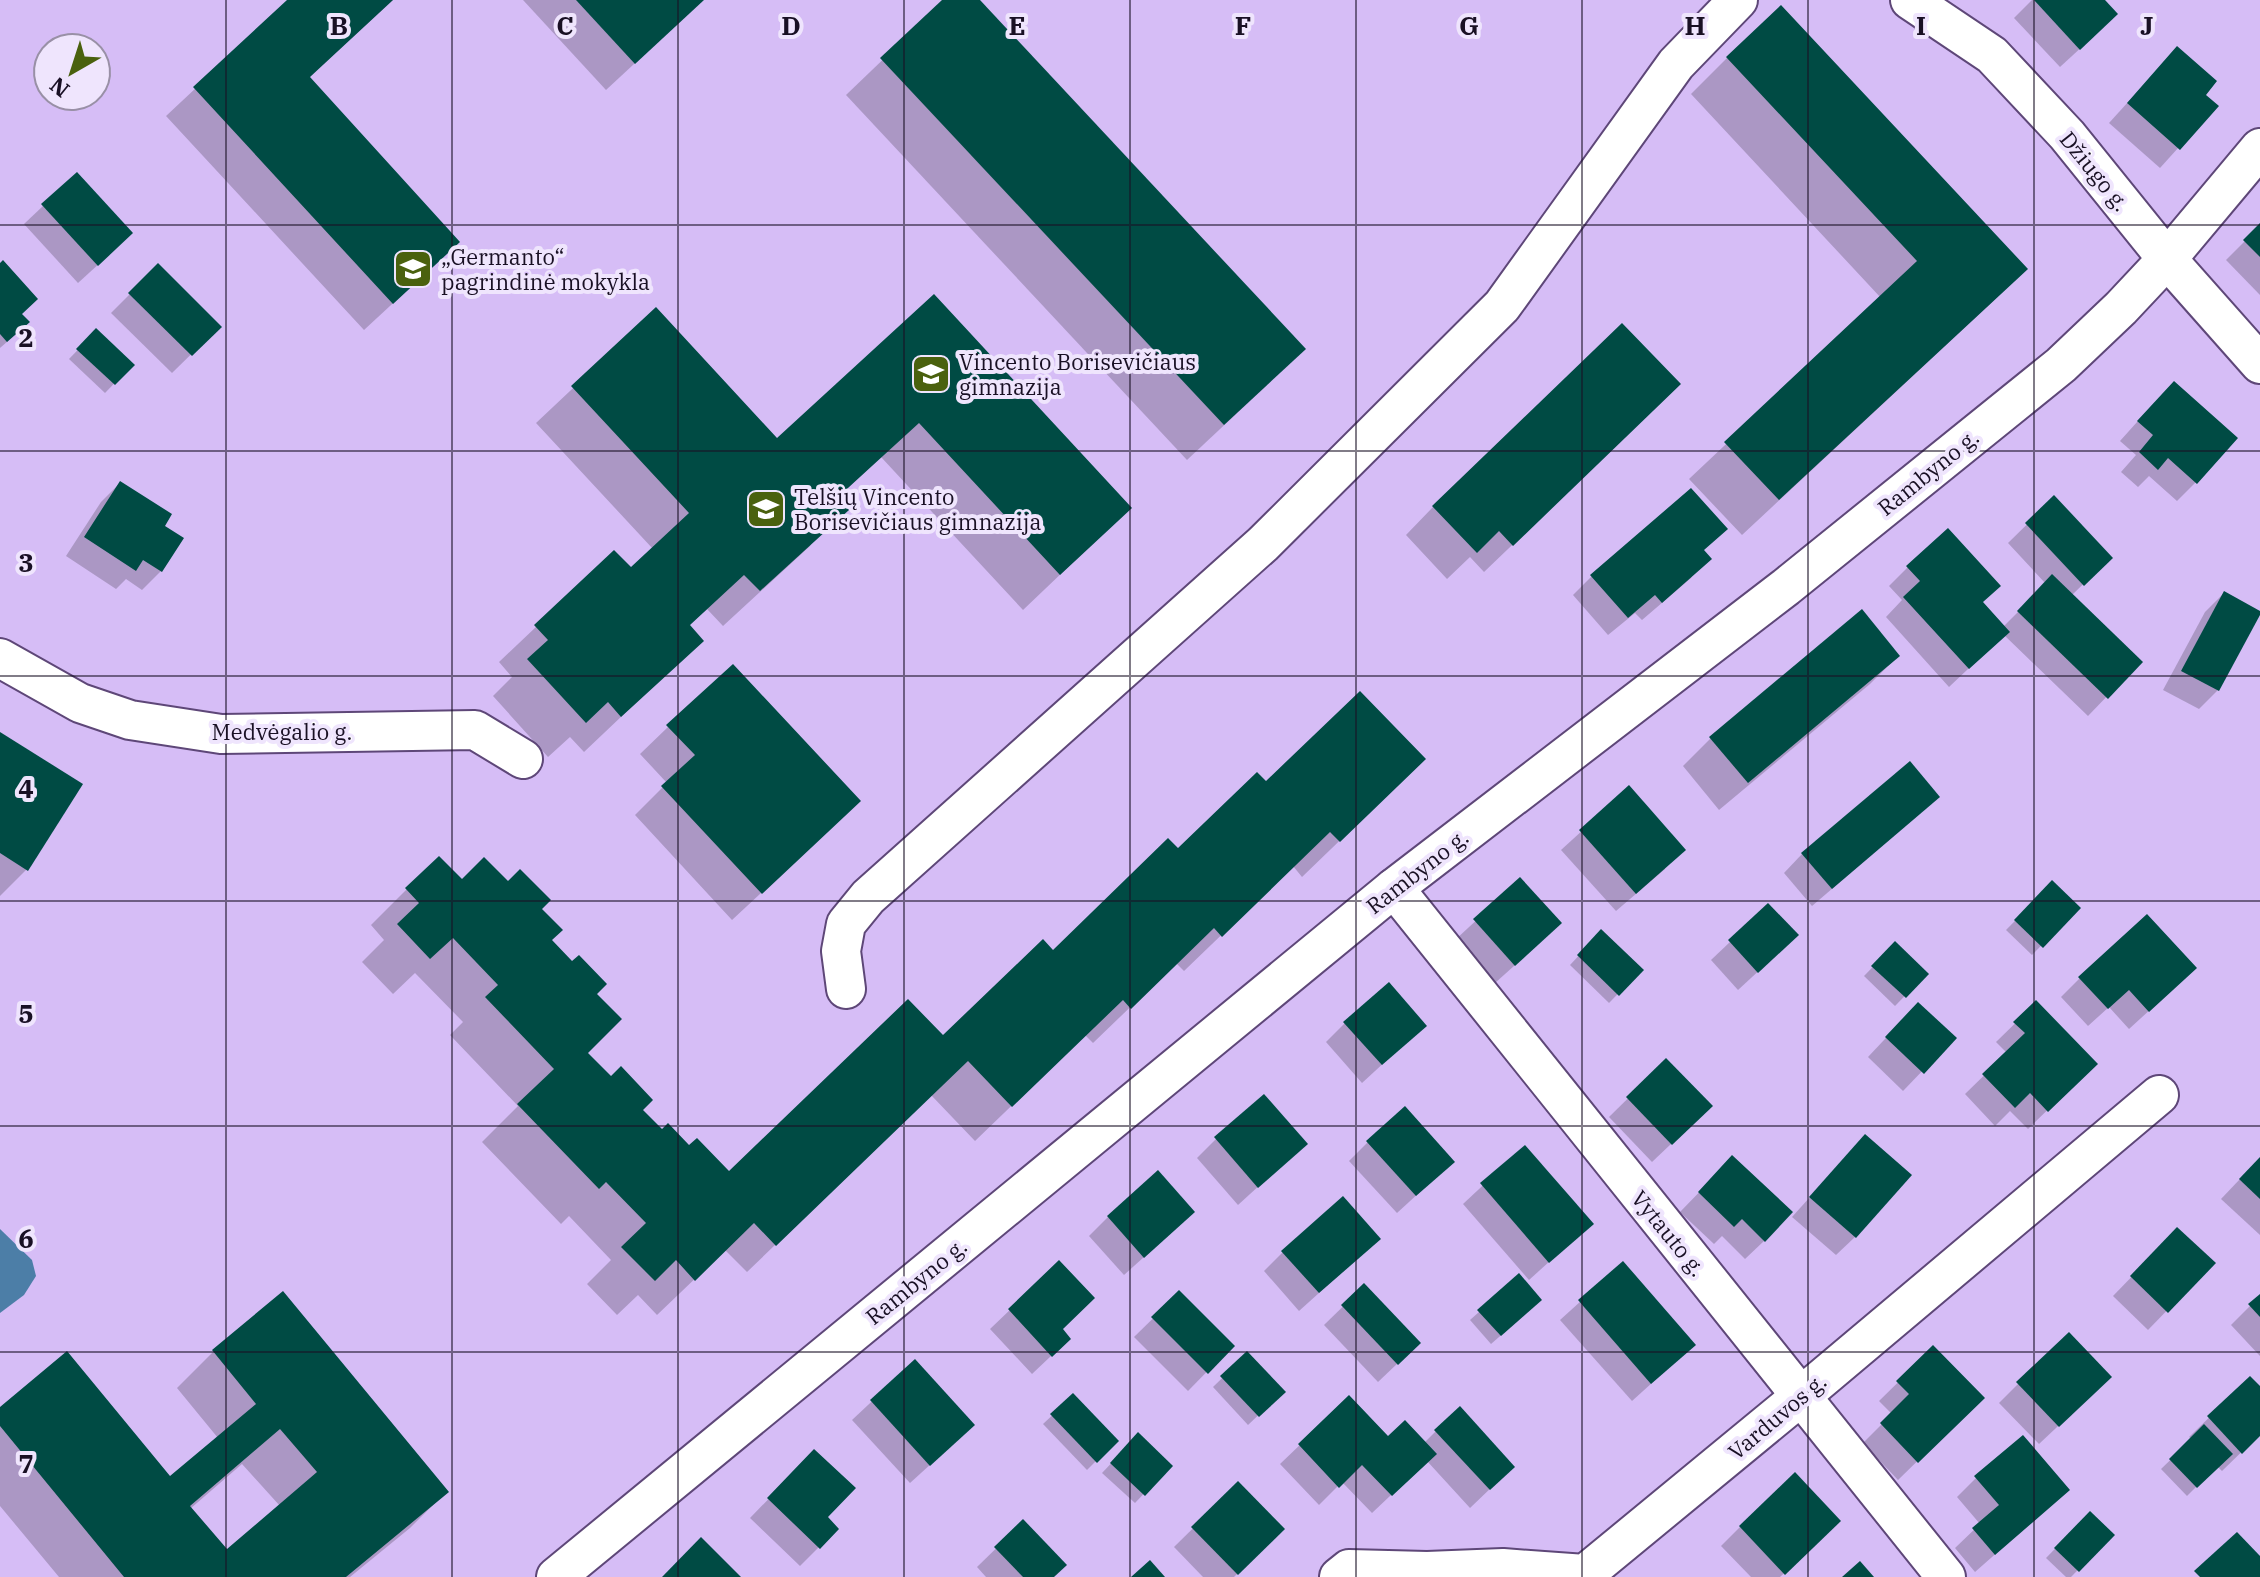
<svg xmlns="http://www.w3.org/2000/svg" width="2260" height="1577" viewBox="0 0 2260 1577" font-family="'IBM Plex Serif',serif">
<rect width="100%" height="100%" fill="#d6bdf6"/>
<polygon fill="#4c7ea7" points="0,1229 32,1260 36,1276 24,1295 0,1313"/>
<g fill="#0003" fill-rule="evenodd">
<polygon points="290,0 393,0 308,78 430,269 364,330 166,116"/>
<polygon points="523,0 703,0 606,90"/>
<polygon points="945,0 977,0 1267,385 1187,460 846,95"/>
<polygon points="2032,0 2103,0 2097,33 2060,67 2014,18"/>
<polygon points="1727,58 2025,269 1989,305 1742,535 1689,479 1881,298 1691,94"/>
<polygon points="2159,68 2203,95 2216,106 2160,168 2109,123"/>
<polygon points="43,206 112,252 78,283 24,224"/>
<polygon points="2260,226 2260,295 2226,260"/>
<polygon points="0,265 20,315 8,341 0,348"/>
<polygon points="158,266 219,327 172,373 111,313"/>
<polygon points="934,296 1130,508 1023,610 881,457 836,499 810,546 723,626 707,609 688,626 701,641 584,752 570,737 548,757 493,696 512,677 499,662 614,553 631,570 653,549 536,423 656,310 777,441"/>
<polygon points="96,331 132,365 105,393 69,359"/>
<polygon points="2155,402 2196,482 2177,501 2149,476 2138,487 2121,472 2136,455 2120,441"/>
<polygon points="1651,412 1484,572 1470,557 1447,579 1406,535 1433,507"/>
<polygon points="120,483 162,526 161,571 142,590 126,579 116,589 66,556 101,502"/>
<polygon points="2054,498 2110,558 2072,595 2140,662 2088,716 2004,635 1949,687 1886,617 1902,600 1889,586 1908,567 1981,603 2003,627 2046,584 2008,543"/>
<polygon points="1703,551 1691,578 1642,620 1635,613 1608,635 1573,595 1592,576"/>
<polygon points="2224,593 2218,690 2199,709 2163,690 2205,612"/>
<polygon points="1898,656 1870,684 1719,810 1683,766 1711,738"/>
<polygon points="668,727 830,829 732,920 635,815 667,783 640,754"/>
<polygon points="0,736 26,870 0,896"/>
<polygon points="1266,784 1387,795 1302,877 1293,866 1184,971 1176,963 1093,1043 1085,1035 975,1141 931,1095 747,1272 725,1250 657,1315 638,1295 617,1315 587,1284 611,1260 569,1216 561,1224 482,1142 518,1106 450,1035 463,1022 415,973 393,994 362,962 384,940 371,925 407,889 462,882 539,909 549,941 594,994 586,1053 640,1110 717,1181 943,1038 1178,851"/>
<polygon points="1629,788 1665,869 1616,911 1561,850"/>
<polygon points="1937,797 1918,815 1812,906 1784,873 1802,854"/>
<polygon points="1520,880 1541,942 1495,983 1455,940"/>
<polygon points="2052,883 2078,908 2032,955 2006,930"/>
<polygon points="1768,906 1777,954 1738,990 1711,960"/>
<polygon points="1601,932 1641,970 1609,1003 1570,965"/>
<polygon points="1895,944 1926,974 1895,1006 1864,976"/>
<polygon points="2080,978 2175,987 2129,1029 2109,1007 2088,1026 2061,997"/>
<polygon points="2036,1003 2095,1064 2028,1129 2010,1111 1995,1126 1965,1094 2007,1053 1996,1042"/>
<polygon points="1345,1023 1425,1025 1362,1083 1326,1042"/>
<polygon points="1900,1023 1954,1038 1903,1091 1868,1057"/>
<polygon points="1666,1061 1691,1125 1652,1162 1609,1117"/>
<polygon points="1216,1139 1305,1144 1238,1205 1197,1158"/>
<polygon points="1368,1142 1433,1180 1397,1213 1349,1161"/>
<polygon points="1524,1147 1591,1224 1529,1280 1463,1204"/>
<polygon points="1847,1156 1855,1237 1836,1255 1792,1217"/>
<polygon points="2260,1158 2260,1235 2221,1199"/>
<polygon points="1714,1177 1764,1241 1745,1259 1722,1236 1714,1244 1680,1212"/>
<polygon points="1108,1217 1174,1230 1124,1275 1089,1236"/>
<polygon points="2177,1230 2213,1263 2148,1330 2113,1296"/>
<polygon points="1283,1252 1359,1257 1299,1311 1264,1271"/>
<polygon points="1059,1263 1061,1329 1069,1339 1032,1374 990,1329"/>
<polygon points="1623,1263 1694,1345 1632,1401 1560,1320"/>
<polygon points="1364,1286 1399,1362 1378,1382 1324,1325"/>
<polygon points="1179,1293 1232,1346 1188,1391 1134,1337"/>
<path d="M 283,1294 L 446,1492 L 410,1528 L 350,1577 L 59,1577 L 0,1506 L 0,1409 L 169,1478 L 218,1438 L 177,1388 L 213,1352 ZM 242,1464 L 280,1506 L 227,1552 L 190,1509 Z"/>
<polygon points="2260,1296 2260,1356 2231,1325"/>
<polygon points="1531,1309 1491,1344 1470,1320 1479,1312"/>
<polygon points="1933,1348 1982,1398 1898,1480 1863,1443 1892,1414 1879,1401"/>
<polygon points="1247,1354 1283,1392 1248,1425 1213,1387"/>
<polygon points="915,1361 953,1444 910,1483 852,1420"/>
<polygon points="2250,1378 2260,1389 2260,1434 2222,1471 2217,1466 2187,1496 2161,1469 2192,1439 2189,1437"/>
<polygon points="2018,1384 2090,1396 2039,1444 1999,1403"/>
<polygon points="1073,1396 1116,1441 1087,1470 1043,1424"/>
<polygon points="1349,1398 1388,1439 1424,1443 1436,1431 1493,1486 1470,1508 1427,1461 1372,1513 1342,1482 1319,1505 1280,1464"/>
<polygon points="1138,1435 1170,1466 1135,1503 1102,1473"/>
<polygon points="815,1451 825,1517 837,1529 800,1566 750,1518"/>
<polygon points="1976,1478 2068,1490 1975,1572 1955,1548 1980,1524 1957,1497"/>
<polygon points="1238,1484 1282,1529 1234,1577 1203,1577 1174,1547"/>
<polygon points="2090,1513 2112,1535 2071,1577 2066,1577 2046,1558"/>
<polygon points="1023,1522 1052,1577 986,1577 977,1567"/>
<polygon points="1740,1527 1820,1540 1780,1577 1751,1577 1721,1546"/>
</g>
<g fill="#004b44" fill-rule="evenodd">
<polygon points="287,0 393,0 310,77 460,242 393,304 193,87"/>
<polygon points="576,0 704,0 635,64"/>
<polygon points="942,0 980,0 1306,349 1224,425 880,58"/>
<polygon points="2034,0 2105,0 2118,14 2080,50"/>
<polygon points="1781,5 2028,269 1779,500 1724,442 1917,261 1726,57"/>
<polygon points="2177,46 2217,81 2206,95 2219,106 2180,150 2127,103"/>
<polygon points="77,172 133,233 98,266 41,204"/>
<polygon points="2260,223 2260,257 2243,240"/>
<polygon points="3,260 38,299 22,314 30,322 7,342 0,334 0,263"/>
<polygon points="158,263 222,327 192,356 128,293"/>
<polygon points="934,294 1132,508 1060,575 919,423 837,498 849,510 760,591 744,575 690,625 704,641 621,717 608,702 586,723 527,659 548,640 534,625 614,550 631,567 689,513 571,386 656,307 777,438"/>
<polygon points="1622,323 1681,384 1513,546 1499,531 1477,553 1432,506"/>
<polygon points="96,328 135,365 115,385 76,349"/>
<polygon points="2174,381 2238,438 2197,484 2168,458 2158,470 2139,452 2153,435 2137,421"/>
<polygon points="120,481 172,514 165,526 184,538 162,572 143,560 136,571 84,537"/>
<polygon points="1691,488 1728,529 1704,550 1712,559 1662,603 1655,595 1628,618 1590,575"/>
<polygon points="2054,495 2113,558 2084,586 2025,523"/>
<polygon points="1948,528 2001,586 1983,602 2010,632 1969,669 1903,597 1920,581 1906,566"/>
<polygon points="2052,574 2143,662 2108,699 2017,611"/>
<polygon points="2224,591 2260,611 2260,615 2219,691 2181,671"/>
<polygon points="1862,609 1900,656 1748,783 1709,737"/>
<polygon points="733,664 861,801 762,894 661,786 695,755 666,725"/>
<polygon points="1360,691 1426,759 1340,842 1330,832 1222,937 1214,928 1131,1009 1123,1000 1012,1107 968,1061 776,1246 754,1223 695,1281 676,1260 655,1281 621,1247 646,1223 606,1182 599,1189 517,1104 554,1069 485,997 498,985 453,938 430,959 397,924 419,903 405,888 439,856 462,879 484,857 508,881 520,869 551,900 542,909 563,930 552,940 572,961 579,955 607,984 597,994 622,1019 588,1053 611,1076 621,1066 653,1100 643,1110 662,1129 668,1123 689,1145 697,1138 729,1171 908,999 943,1035 1043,939 1053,950 1168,838 1178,848 1257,772 1266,781"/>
<polygon points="0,732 83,784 28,871 0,853"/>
<polygon points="1910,761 1940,797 1832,889 1801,853"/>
<polygon points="1629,785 1686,850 1636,894 1579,830"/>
<polygon points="1520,877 1562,923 1515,966 1473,919"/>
<polygon points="2052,880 2081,908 2043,948 2014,920"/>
<polygon points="1768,903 1799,935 1758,973 1728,940"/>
<polygon points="2147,914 2197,968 2149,1012 2129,990 2108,1009 2078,977"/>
<polygon points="1601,929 1644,970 1619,996 1577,955"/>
<polygon points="1895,941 1929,974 1906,998 1871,966"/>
<polygon points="1389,982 1427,1026 1382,1065 1343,1022"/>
<polygon points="2036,1000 2098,1064 2048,1112 2030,1093 2015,1108 1982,1074 2025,1033 2013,1022"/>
<polygon points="1918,1002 1957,1038 1924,1074 1885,1037"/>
<polygon points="1666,1058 1713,1106 1672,1145 1626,1097"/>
<polygon points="1264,1094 1308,1144 1258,1188 1214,1137"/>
<polygon points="1405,1106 1455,1162 1416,1196 1366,1141"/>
<polygon points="1865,1134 1912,1175 1856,1238 1809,1197"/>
<polygon points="1525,1145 1594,1224 1549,1263 1480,1183"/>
<polygon points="1732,1155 1793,1212 1765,1242 1742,1219 1734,1227 1698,1192"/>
<polygon points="2260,1157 2260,1199 2239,1179"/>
<polygon points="1158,1170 1195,1212 1144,1258 1107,1216"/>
<polygon points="1343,1196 1381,1239 1319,1293 1281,1251"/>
<polygon points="2177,1227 2216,1263 2168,1313 2130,1276"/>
<polygon points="1059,1260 1095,1298 1063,1329 1071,1339 1052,1357 1008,1309"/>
<polygon points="1623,1261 1696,1345 1651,1384 1578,1300"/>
<polygon points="1519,1273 1542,1300 1501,1336 1477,1310"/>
<polygon points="1364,1283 1421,1343 1398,1365 1341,1305"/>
<polygon points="1179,1290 1235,1346 1208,1374 1151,1317"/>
<path d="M 283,1291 L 449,1492 L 346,1577 L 124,1577 L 0,1426 L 0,1407 L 67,1351 L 170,1476 L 256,1404 L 212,1350 ZM 280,1429 L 317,1472 L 227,1549 L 190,1506 Z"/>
<polygon points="2260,1294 2260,1317 2248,1304"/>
<polygon points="2069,1332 2112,1377 2059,1427 2016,1382"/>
<polygon points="1933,1345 1985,1398 1918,1463 1880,1423 1909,1394 1896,1381"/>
<polygon points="1247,1351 1286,1392 1259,1417 1220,1376"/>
<polygon points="915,1359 975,1425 930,1466 870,1400"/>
<polygon points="2250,1376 2260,1386 2260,1436 2242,1454 2207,1416"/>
<polygon points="1073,1393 1119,1441 1097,1463 1050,1414"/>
<polygon points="1349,1395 1388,1436 1405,1420 1437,1454 1392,1496 1362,1465 1339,1488 1298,1444"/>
<polygon points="1460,1406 1515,1467 1490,1490 1434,1430"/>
<polygon points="2204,1424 2233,1454 2197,1488 2169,1459"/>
<polygon points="1138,1432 1173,1466 1145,1496 1110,1463"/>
<polygon points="2023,1435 2070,1490 1995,1555 1972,1528 1999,1505 1974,1476"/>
<polygon points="814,1449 856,1488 828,1517 839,1529 820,1549 767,1498"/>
<polygon points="1795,1472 1841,1521 1785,1575 1739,1526"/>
<polygon points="1238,1481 1285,1529 1238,1575 1191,1527"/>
<polygon points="2090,1511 2115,1535 2079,1572 2054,1548"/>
<polygon points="1023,1519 1067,1565 1054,1577 1023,1577 994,1547"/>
<polygon points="2237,1532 2260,1556 2260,1577 2200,1577 2194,1571"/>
<polygon points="701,1537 741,1577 662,1577"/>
<polygon points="1150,1560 1165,1577 1131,1577"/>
<polygon points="1860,1561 1874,1577 1842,1577"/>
</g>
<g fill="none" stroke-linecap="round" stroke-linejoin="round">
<defs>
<g id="street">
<polyline points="1910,0 1992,55 2067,135 2167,259 2260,364"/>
<polyline points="0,658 80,703 130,720 221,734 475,730 523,759"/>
<polyline points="1394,888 1946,1577"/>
<polyline points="846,989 841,951 846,924 868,897 1263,544 1502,306 1676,64 1738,0"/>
<polyline points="556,1577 1394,888 1786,587 2061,365 2121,308 2167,259 2260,148"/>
<polyline points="1339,1577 1349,1569 1427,1571 1503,1568 1585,1574 1800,1397 2159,1095"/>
</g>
</defs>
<use href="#street" stroke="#5e4778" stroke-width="42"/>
<use href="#street" stroke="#fff" stroke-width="38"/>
</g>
<path fill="none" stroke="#191024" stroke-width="2" stroke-opacity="0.55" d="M 226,0 L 226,1577M 452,0 L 452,1577M 678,0 L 678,1577M 904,0 L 904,1577M 1130,0 L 1130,1577M 1356,0 L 1356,1577M 1582,0 L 1582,1577M 1808,0 L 1808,1577M 2034,0 L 2034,1577M 0,225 L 2260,225M 0,451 L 2260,451M 0,676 L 2260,676M 0,901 L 2260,901M 0,1126 L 2260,1126M 0,1352 L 2260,1352"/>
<defs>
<symbol id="school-square" viewBox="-11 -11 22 22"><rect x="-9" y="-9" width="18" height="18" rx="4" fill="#4a610e" stroke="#efe5fd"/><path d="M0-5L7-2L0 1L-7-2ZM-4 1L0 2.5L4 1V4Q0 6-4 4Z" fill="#fff"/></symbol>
</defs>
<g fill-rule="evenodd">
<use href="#school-square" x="391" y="247" width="44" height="44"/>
<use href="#school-square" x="909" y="352" width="44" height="44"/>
<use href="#school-square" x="744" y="487" width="44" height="44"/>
</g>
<g text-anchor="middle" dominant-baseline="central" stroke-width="8" stroke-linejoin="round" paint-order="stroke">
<g font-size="22" fill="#191024" stroke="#efe5fd">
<text transform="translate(2095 171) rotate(51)">Džiugo g.</text>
<text transform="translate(1928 472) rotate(-39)">Rambyno g.</text>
<text x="282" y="731">Medvėgalio g.</text>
<text transform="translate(1417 871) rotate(-38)">Rambyno g.</text>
<text transform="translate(1669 1233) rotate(51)">Vytauto g.</text>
<text transform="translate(916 1281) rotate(-39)">Rambyno g.</text>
<text transform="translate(1777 1416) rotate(-40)">Varduvos g.</text>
</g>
<g font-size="22" fill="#191024" stroke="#efe5fd" text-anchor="start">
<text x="441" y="256">„Germanto“<tspan x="441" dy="25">pagrindinė mokykla</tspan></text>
<text x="959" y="361">Vincento Borisevičiaus<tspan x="959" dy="25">gimnazija</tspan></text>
<text x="794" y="496">Telšių Vincento<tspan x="794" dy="25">Borisevičiaus gimnazija</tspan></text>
</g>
</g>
<g font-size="26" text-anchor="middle" font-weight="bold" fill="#191024" stroke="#efe5fd" stroke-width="8" stroke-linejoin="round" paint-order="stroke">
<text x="339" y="35">B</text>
<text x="565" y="35">C</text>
<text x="791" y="35">D</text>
<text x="1017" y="35">E</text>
<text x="1243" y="35">F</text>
<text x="1469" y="35">G</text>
<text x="1695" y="35">H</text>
<text x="1921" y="35">I</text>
<text x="2147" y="35">J</text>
<text x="26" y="347">2</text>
<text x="26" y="572">3</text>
<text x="26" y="798">4</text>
<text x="26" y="1023">5</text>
<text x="26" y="1248">6</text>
<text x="26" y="1473">7</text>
</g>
<g transform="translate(72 72) rotate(219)"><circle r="38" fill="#efe5fd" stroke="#9990a6" stroke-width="2"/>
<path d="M0-6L14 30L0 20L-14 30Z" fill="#4a610e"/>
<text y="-12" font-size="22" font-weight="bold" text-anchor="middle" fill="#191024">N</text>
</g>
</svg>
